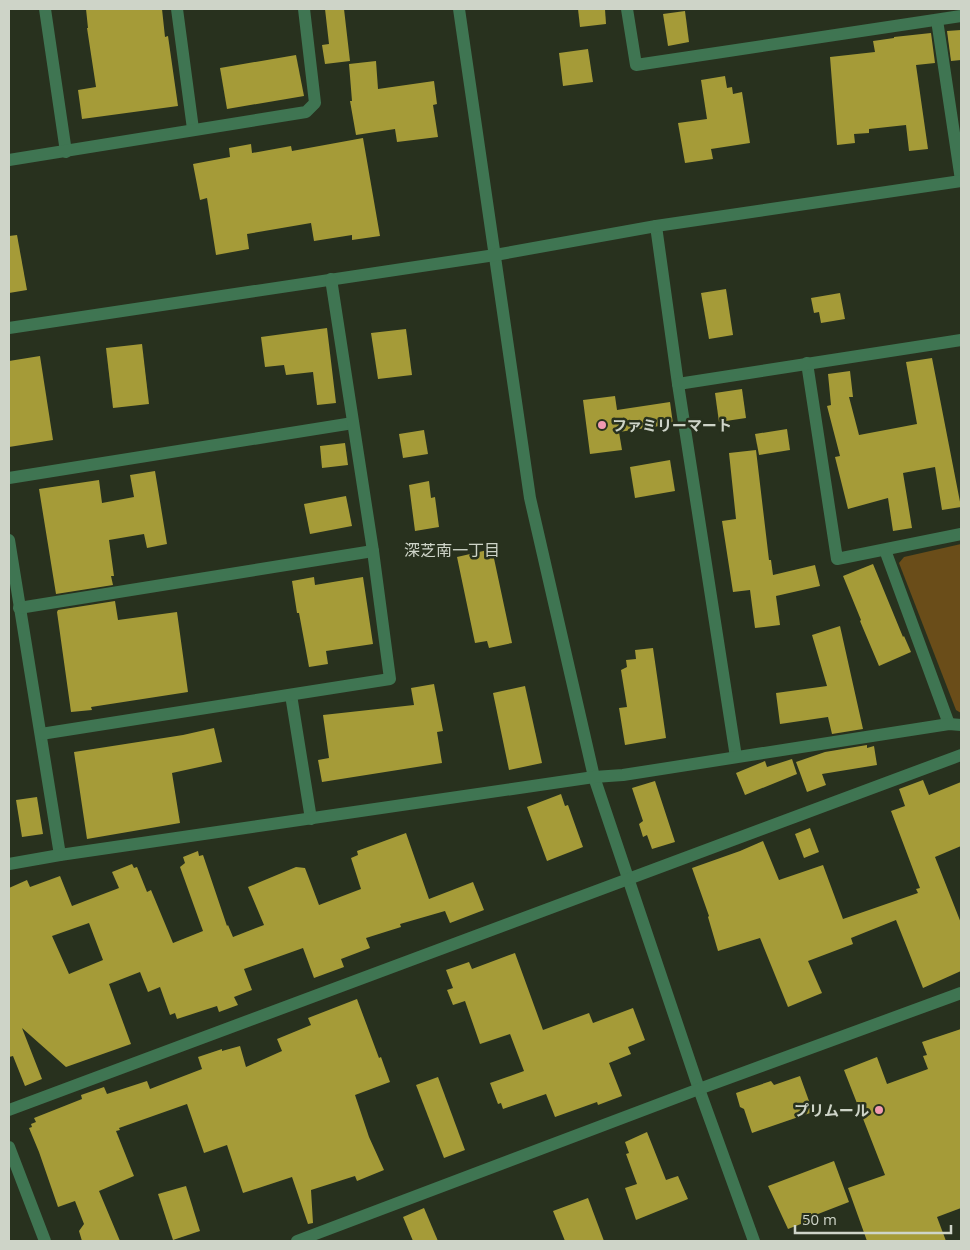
<svg xmlns="http://www.w3.org/2000/svg" width="970" height="1250" viewBox="0 0 970 1250" font-family="'Open Sans','Noto Sans JP',sans-serif">
<rect width="100%" height="100%" fill="#28311e"/>
<polygon fill="#6a4d19" points="961,544 961,713 956,710 899,563 904,557"/>
<g fill="#a59b38" fill-rule="evenodd">
<polygon points="86,9 162,9 165,37 168,36 178,106 82,119 78,90 96,87 87,28 88,28"/>
<polygon points="325,9 344,9 350,61 325,64 322,45 329,44"/>
<polygon points="578,9 605,9 606,24 580,27"/>
<polygon points="685,11 689,42 668,46 663,14"/>
<polygon points="961,30 961,60 951,61 947,31"/>
<polygon points="931,33 935,63 916,65 928,149 909,151 906,125 869,129 869,133 854,134 855,143 837,145 830,57 875,52 873,41 894,38 894,37"/>
<polygon points="588,49 593,82 563,86 559,53"/>
<polygon points="296,55 304,96 227,109 220,68"/>
<polygon points="376,61 378,89 434,81 437,104 433,105 438,137 397,142 395,129 356,135 350,101 352,101 349,64"/>
<polygon points="725,76 727,88 732,87 733,94 742,92 750,143 711,149 713,159 685,163 678,123 707,119 701,80"/>
<polygon points="363,138 380,236 352,240 352,235 314,241 311,223 247,234 249,249 216,255 207,198 200,200 193,164 230,157 229,148 251,144 252,153 291,146 292,151"/>
<polygon points="17,235 27,290 9,293 9,236"/>
<polygon points="726,289 733,335 709,339 701,293"/>
<polygon points="840,293 845,319 821,323 819,312 814,313 811,298"/>
<polygon points="327,328 336,403 317,405 313,372 286,375 284,365 265,367 261,337"/>
<polygon points="406,329 412,375 378,379 371,333"/>
<polygon points="142,344 149,404 113,408 106,348"/>
<polygon points="40,356 53,440 9,447 9,361"/>
<polygon points="932,358 961,507 942,510 935,467 903,473 912,528 893,531 888,498 848,509 835,457 840,456 827,406 831,405 828,374 850,371 853,397 849,397 859,435 917,424 906,362"/>
<polygon points="742,389 746,418 719,422 715,393"/>
<polygon points="615,396 617,410 670,402 673,424 619,432 622,450 590,454 583,400"/>
<polygon points="787,429 790,450 759,455 755,434"/>
<polygon points="424,430 428,454 403,458 399,434"/>
<polygon points="345,443 348,465 322,468 320,446"/>
<polygon points="756,450 769,560 771,560 773,575 815,565 820,586 776,596 780,625 755,628 750,590 733,592 722,521 736,519 729,453"/>
<polygon points="670,460 675,491 635,498 630,467"/>
<polygon points="155,471 167,544 147,548 144,534 109,540 114,576 111,576 113,585 56,594 39,489 99,480 102,503 134,497 130,475"/>
<polygon points="429,481 431,498 435,497 439,527 415,531 409,485"/>
<polygon points="346,496 352,526 310,534 304,504"/>
<polygon points="492,549 512,643 489,648 487,641 475,643 457,557"/>
<polygon points="873,564 903,637 904,636 911,652 879,666 860,621 861,620 843,576"/>
<polygon points="314,577 315,585 363,577 373,644 326,651 328,664 309,667 299,613 297,613 292,581"/>
<polygon points="115,601 118,620 177,612 188,692 91,707 92,710 71,712 57,612 58,610"/>
<polygon points="840,626 863,729 832,734 828,717 780,724 776,693 827,686 812,635"/>
<polygon points="653,648 666,738 625,745 619,708 627,707 621,670 627,667 626,660 636,659 635,650"/>
<polygon points="434,684 443,731 437,732 442,763 322,782 318,760 329,758 323,715 414,705 411,688"/>
<polygon points="525,686 542,763 509,770 493,693"/>
<polygon points="214,728 222,762 172,773 180,823 87,839 74,752 183,735"/>
<polygon points="867,745 867,748 874,746 877,765 822,774 826,785 807,792 796,762 825,752"/>
<polygon points="792,759 797,774 745,795 736,773 765,761 767,767"/>
<polygon points="923,780 929,795 961,782 961,846 935,857 961,923 961,971 923,988 896,920 851,938 853,944 808,961 822,993 788,1007 760,938 718,951 708,917 709,916 692,868 740,851 763,841 779,880 823,865 843,919 918,893 916,889 920,888 891,811 905,806 899,789"/>
<polygon points="655,781 675,842 652,849 647,835 643,837 639,824 643,821 632,788"/>
<polygon points="561,794 565,806 568,805 583,847 547,861 527,807"/>
<polygon points="37,797 43,834 22,837 16,800"/>
<polygon points="810,828 819,852 804,858 795,834"/>
<path d="M 406,833 L 429,899 L 473,882 L 484,910 L 450,923 L 445,911 L 400,924 L 401,927 L 366,938 L 370,948 L 341,959 L 344,967 L 314,978 L 303,948 L 244,969 L 252,990 L 234,997 L 238,1005 L 219,1012 L 217,1006 L 177,1019 L 175,1013 L 170,1015 L 160,987 L 148,992 L 140,972 L 109,984 L 131,1044 L 66,1067 L 22,1028 L 42,1079 L 25,1086 L 13,1056 L 9,1057 L 9,888 L 27,880 L 30,887 L 60,876 L 72,906 L 119,888 L 112,872 L 132,864 L 134,868 L 137,867 L 147,892 L 151,890 L 173,943 L 203,931 L 180,867 L 185,863 L 183,857 L 198,851 L 199,856 L 203,855 L 227,926 L 228,925 L 233,937 L 264,925 L 248,887 L 296,867 L 305,868 L 319,905 L 361,889 L 351,858 L 358,855 L 357,851 ZM 89,923 L 103,960 L 69,974 L 52,936 Z"/>
<polygon points="515,953 543,1030 589,1013 593,1023 633,1008 645,1040 628,1047 631,1054 609,1063 622,1096 598,1105 597,1102 555,1117 546,1094 503,1109 501,1103 498,1104 490,1083 524,1071 510,1034 480,1044 465,1001 453,1005 447,990 453,988 446,970 469,962 472,969"/>
<polygon points="357,999 379,1058 381,1057 390,1082 355,1095 369,1137 384,1170 357,1181 355,1176 311,1190 313,1223 308,1224 292,1177 243,1193 227,1145 204,1153 187,1104 119,1128 120,1130 116,1131 134,1176 99,1191 120,1241 82,1241 79,1231 84,1224 75,1201 58,1207 39,1152 29,1128 32,1127 31,1124 36,1122 34,1118 82,1099 81,1095 104,1087 107,1094 147,1081 150,1089 202,1069 198,1057 222,1049 222,1051 240,1046 246,1067 282,1051 277,1039 311,1025 308,1018"/>
<polygon points="961,1029 961,1208 937,1217 946,1241 867,1241 848,1188 885,1175 844,1070 877,1057 887,1084 928,1069 923,1056 927,1055 922,1042"/>
<polygon points="800,1076 813,1112 752,1133 744,1109 740,1107 736,1093 771,1081 774,1085"/>
<polygon points="438,1077 465,1150 444,1158 416,1085"/>
<polygon points="647,1132 666,1180 678,1176 688,1199 636,1220 625,1188 637,1184 626,1154 629,1153 625,1142"/>
<polygon points="834,1161 849,1202 805,1219 806,1222 788,1229 768,1186"/>
<polygon points="186,1186 200,1231 173,1240 158,1194"/>
<polygon points="588,1198 604,1241 565,1241 553,1211"/>
<polygon points="424,1208 438,1241 413,1241 403,1217"/>
</g>
<g fill="none" stroke-linecap="round" stroke-linejoin="round">
<g stroke="#3f7552" stroke-width="12">
<polyline points="45,9 66,152"/>
<polyline points="177,9 193,129"/>
<polyline points="459,9 530,498 594,777 699,1089 754,1241"/>
<polyline points="627,9 636,65 961,16"/>
<polyline points="937,20 961,180"/>
<polyline points="9,160 306,112 315,103 304,9"/>
<polyline points="656,226 678,384 736,757"/>
<polyline points="9,328 495,255 656,226 961,181"/>
<polyline points="807,363 837,559 961,534"/>
<polyline points="678,384 961,340"/>
<polyline points="9,478 353,423"/>
<polyline points="9,540 60,855"/>
<polyline points="885,550 949,724"/>
<polyline points="19,608 373,551"/>
<polyline points="291,695 311,819"/>
<polyline points="41,734 390,679 373,551 331,279"/>
<polyline points="9,864 60,855 594,777 623,775 949,724 961,725"/>
<polyline points="9,1110 961,755"/>
<polyline points="9,1147 45,1241"/>
<polyline points="297,1241 699,1089 961,993"/>
</g>
</g>
<g fill="#f19ab0" stroke="#28311e" stroke-width="2">
<circle cx="602" cy="425" r="5"/>
<circle cx="879" cy="1110" r="5"/>
</g>
<g text-anchor="middle" dominant-baseline="central" stroke-width="5" stroke-linejoin="round" paint-order="stroke">
<g font-size="15" font-weight="bold" fill="#ced4c8" stroke="#28311e" text-anchor="start">
<text x="612" y="425">ファミリーマート</text>
<text x="869" y="1110" text-anchor="end">プリムール</text>
</g>
<g font-size="16" fill="#ced4c8" stroke="#28311e">
<text x="452" y="550">深芝南一丁目</text>
</g>
</g>
<rect width="970" height="1250" fill="none" stroke="#ced4c8" stroke-width="20"/>
<path d="M795 1225v8h156v-8" fill="none" stroke="#ced4c8" stroke-width="2.5"/>
<text x="802" y="1225" font-size="15" fill="#ced4c8" stroke="#28311e" stroke-width="4" paint-order="stroke">50 m</text>
</svg>
